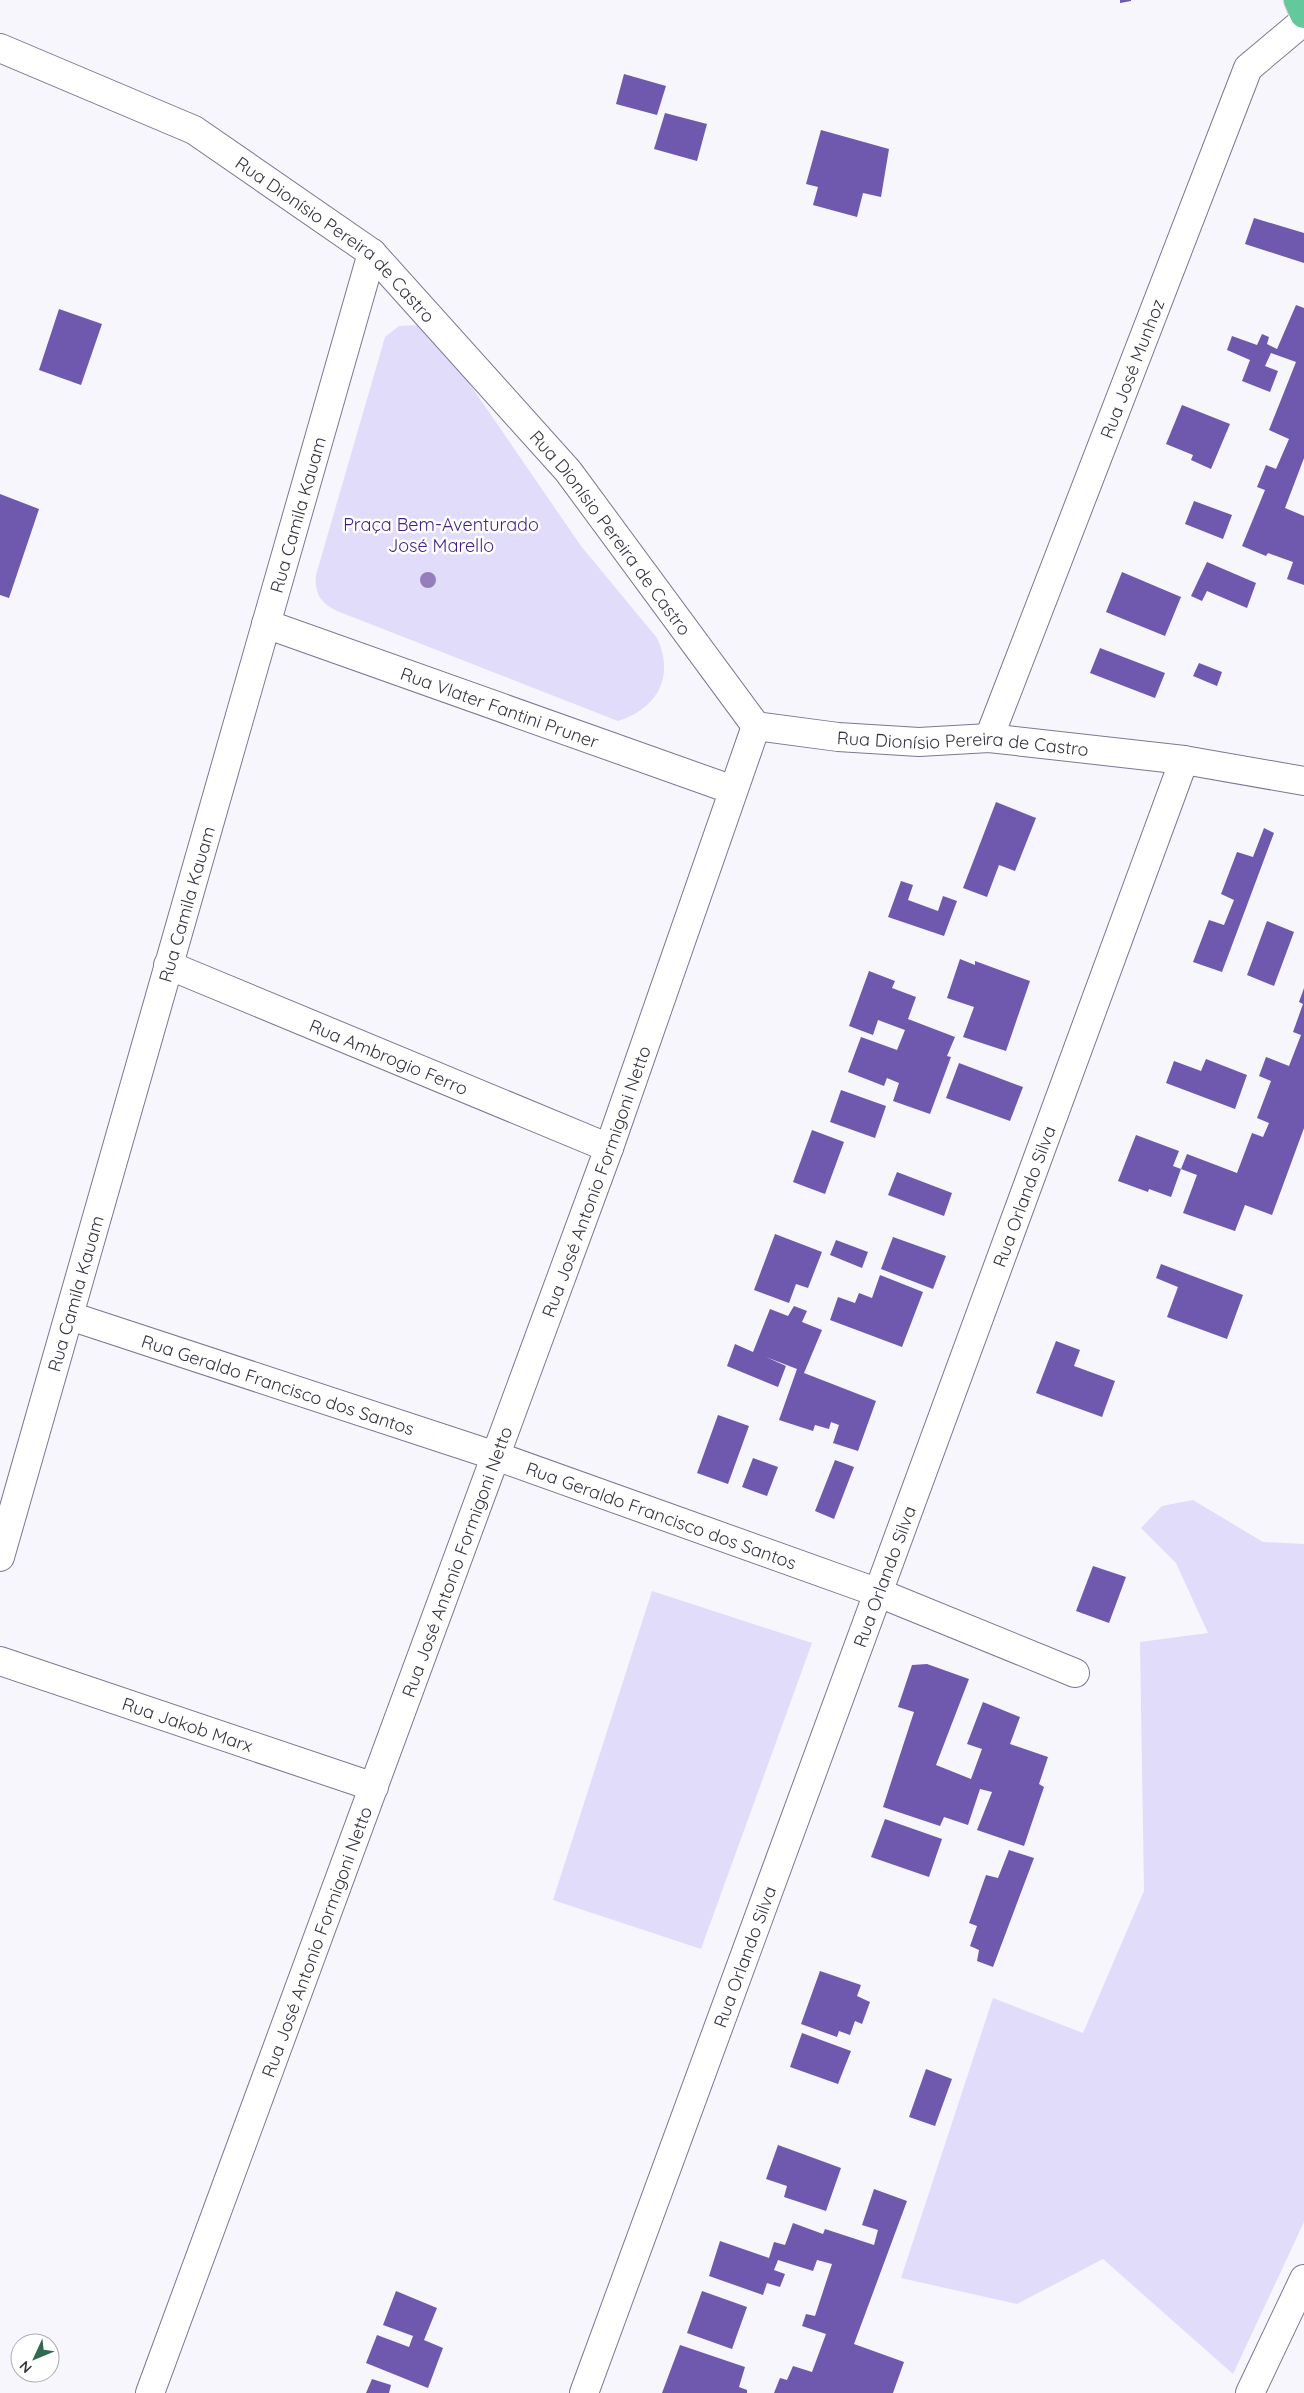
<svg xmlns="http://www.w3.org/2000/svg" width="1304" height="2393" viewBox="0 0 1304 2393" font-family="Quicksand,sans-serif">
<rect width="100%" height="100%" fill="#f7f6fd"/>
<g fill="#e1dcfa">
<path d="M 417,325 L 432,332 L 445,348 L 581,546 L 657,638 C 675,676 658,708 618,721 L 337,611 C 321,603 314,594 316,575 L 385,337 L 399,326 Z"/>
<polygon points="1193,1500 1263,1542 1304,1544 1304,2222 1233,2374 1103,2259 1017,2304 901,2278 993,1998 1083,2033 1144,1891 1140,1642 1208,1633 1176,1563 1141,1528 1162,1506"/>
<polygon points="652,1591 812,1643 701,1949 553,1900"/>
</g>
<g fill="#6e59ae">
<polygon points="1120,0 1131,0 1131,1 1120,3"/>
<polygon points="624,74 666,86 657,115 616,104"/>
<polygon points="665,113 707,124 697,161 654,149"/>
<polygon points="821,130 889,149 881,197 863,193 857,217 813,205 818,187 806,184"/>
<polygon points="1254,218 1304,233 1304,263 1245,244"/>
<polygon points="1296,305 1304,308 1304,458 1285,508 1304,516 1304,585 1287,579 1293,562 1268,553 1266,556 1242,546 1265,490 1257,487 1266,465 1276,469 1289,439 1269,430 1296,362 1271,353 1265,366 1278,371 1270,392 1242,381 1250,360 1227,350 1232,336 1257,345 1262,334 1269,337 1267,344 1277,349"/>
<polygon points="59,309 102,324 81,385 39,370"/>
<polygon points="1182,405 1230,424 1211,469 1191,460 1193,455 1166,444"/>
<polygon points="0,494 39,509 9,598 0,595"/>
<polygon points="1194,501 1232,515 1223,539 1185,524"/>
<polygon points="1207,562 1256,583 1247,608 1207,591 1202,601 1191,596"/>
<polygon points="1122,572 1181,597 1165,636 1106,612"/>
<polygon points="1100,648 1165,673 1155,698 1090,673"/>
<polygon points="1199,663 1222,672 1217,686 1193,676"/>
<polygon points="996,802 1036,818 1015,871 999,865 987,897 963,888"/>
<polygon points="1264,828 1274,833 1222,972 1193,962 1209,920 1224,925 1234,900 1221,894 1237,852 1253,857"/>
<polygon points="901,881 913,885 908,900 938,911 943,896 957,901 944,936 888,917"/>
<polygon points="1267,921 1294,932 1274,986 1247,975"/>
<polygon points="960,959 975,965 975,961 1030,981 1006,1051 963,1037 974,1007 947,998"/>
<polygon points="869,971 895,981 892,988 916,997 908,1019 955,1037 947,1056 951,1057 930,1114 893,1101 899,1083 887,1078 884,1086 848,1072 861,1037 897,1050 905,1030 878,1020 873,1035 849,1026"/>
<polygon points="1304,988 1304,1128 1272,1215 1245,1205 1235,1231 1183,1213 1197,1175 1181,1169 1187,1154 1237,1173 1252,1133 1263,1137 1269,1123 1257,1118 1271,1081 1259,1076 1266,1057 1289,1066 1301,1035 1293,1032 1303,1004 1299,1002"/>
<polygon points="1206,1059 1247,1075 1235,1109 1166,1083 1174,1061 1201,1071"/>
<polygon points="959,1063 1023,1087 1010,1121 946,1098"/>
<polygon points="841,1090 886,1106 875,1138 830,1122"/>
<polygon points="812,1130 844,1142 825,1194 793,1182"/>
<polygon points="1136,1135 1179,1151 1173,1166 1181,1169 1171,1197 1149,1189 1148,1192 1118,1181"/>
<polygon points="897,1172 952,1193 944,1216 888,1195"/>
<polygon points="775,1234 822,1252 808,1288 796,1284 789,1303 754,1290"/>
<polygon points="893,1237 946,1256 933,1289 881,1269"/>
<polygon points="836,1240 868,1252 862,1268 830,1255"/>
<polygon points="1161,1264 1243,1295 1227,1339 1167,1317 1178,1287 1156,1278"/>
<polygon points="880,1275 923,1292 902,1347 830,1320 838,1297 855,1303 859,1293 872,1298"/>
<polygon points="794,1306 807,1311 802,1322 822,1330 804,1373 876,1401 858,1451 833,1443 839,1425 831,1422 829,1429 815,1425 813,1431 779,1420 797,1369 766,1357 786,1366 778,1387 727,1366 735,1344 753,1352 770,1309 788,1316"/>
<polygon points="1056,1341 1080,1350 1074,1366 1115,1381 1102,1417 1036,1393"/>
<polygon points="718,1415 749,1426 728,1484 697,1473"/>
<polygon points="753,1458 778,1467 767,1496 742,1487"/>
<polygon points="835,1460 854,1467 834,1519 815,1511"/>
<polygon points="1093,1566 1126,1577 1109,1623 1076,1611"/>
<polygon points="927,1664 969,1679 936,1765 971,1779 982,1749 967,1744 983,1702 1020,1717 1010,1744 1048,1757 1039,1784 1044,1787 1024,1846 977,1830 992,1792 980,1789 968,1825 944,1817 940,1826 883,1807 914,1712 898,1707 912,1665"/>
<polygon points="885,1819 942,1839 929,1877 871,1857"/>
<polygon points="1009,1850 1034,1858 993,1967 977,1961 979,1950 970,1946 977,1926 969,1923 986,1875 998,1878"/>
<polygon points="820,1971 861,1985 857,1996 870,2002 862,2024 855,2021 850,2035 839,2031 837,2037 801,2024"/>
<polygon points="802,2033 851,2051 838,2084 790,2067"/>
<polygon points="926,2069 952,2079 935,2126 909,2117"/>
<polygon points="778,2145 841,2168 826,2211 784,2197 787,2186 766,2179"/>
<polygon points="874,2189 907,2201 854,2344 904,2362 893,2393 774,2393 780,2378 787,2380 793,2366 812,2372 826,2334 802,2326 806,2314 815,2316 832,2264 817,2260 813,2271 778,2260 774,2270 785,2274 780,2287 767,2283 763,2295 709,2276 720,2241 769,2258 774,2242 785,2245 793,2223 823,2234 825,2229 874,2245 878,2230 862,2225"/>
<polygon points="396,2291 437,2308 424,2340 443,2348 428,2388 366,2363 377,2335 409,2347 413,2336 383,2325"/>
<polygon points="702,2291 747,2307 732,2349 687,2333"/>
<polygon points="680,2345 745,2367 739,2387 747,2390 747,2393 662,2393"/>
<polygon points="372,2379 391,2385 389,2393 366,2393"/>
</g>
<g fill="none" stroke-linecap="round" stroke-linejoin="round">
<defs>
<g id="minor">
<path id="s1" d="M 0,48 L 194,130 L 372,253 L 568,471 L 756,726 L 838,737 L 919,742 L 989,738 L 1184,760 L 1304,781"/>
<path id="s2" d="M 266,624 L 733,790"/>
<path id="s3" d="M 989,738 L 1248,68 L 1304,21"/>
<path id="s4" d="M 168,965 L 609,1148"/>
<path id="s5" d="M 70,1316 L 496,1456 L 879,1593 L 1075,1673"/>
<path id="s6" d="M 0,1557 L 372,253"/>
<path id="s7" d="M 0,1661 L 374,1787"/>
<path id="s8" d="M 150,2393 L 609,1148 L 756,726"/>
<path id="s9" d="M 584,2393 L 1184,760"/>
<polyline points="1250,2393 1304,2279"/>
</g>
<polyline id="highway" points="1298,0 1304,14"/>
</defs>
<use href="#minor" stroke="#7c7794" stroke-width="30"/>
<use href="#highway" stroke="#d3d2d5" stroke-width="30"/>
<use href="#minor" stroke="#fff" stroke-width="28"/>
<use href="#highway" stroke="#64c89d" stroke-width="28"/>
</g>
<circle fill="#947fbc" cx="428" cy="580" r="8"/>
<g text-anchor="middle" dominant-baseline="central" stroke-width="5" stroke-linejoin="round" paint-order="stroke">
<g font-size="18" fill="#35333f" stroke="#fff">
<text stroke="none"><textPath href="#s1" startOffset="390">Rua Dionísio Pereira de Castro</textPath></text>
<text stroke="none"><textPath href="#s3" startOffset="396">Rua José Munhoz</textPath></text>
<text stroke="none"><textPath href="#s6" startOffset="1084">Rua Camila Kauam</textPath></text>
<text stroke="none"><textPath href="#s1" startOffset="795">Rua Dionísio Pereira de Castro</textPath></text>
<text stroke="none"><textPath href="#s2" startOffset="248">Rua Vlater Fantini Pruner</textPath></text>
<text stroke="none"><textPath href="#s1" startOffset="1245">Rua Dionísio Pereira de Castro</textPath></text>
<text stroke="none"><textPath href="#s6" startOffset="679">Rua Camila Kauam</textPath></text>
<text stroke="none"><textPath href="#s4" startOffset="239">Rua Ambrogio Ferro</textPath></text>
<text stroke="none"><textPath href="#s8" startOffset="1291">Rua José Antonio Formigoni Netto</textPath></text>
<text stroke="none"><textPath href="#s9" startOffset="1275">Rua Orlando Silva</textPath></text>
<text stroke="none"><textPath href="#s6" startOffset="274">Rua Camila Kauam</textPath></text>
<text stroke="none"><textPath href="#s5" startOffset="219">Rua Geraldo Francisco dos Santos</textPath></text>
<text stroke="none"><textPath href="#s5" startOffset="624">Rua Geraldo Francisco dos Santos</textPath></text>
<text stroke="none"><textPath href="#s8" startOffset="886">Rua José Antonio Formigoni Netto</textPath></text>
<text stroke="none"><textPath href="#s9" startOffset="870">Rua Orlando Silva</textPath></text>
<text stroke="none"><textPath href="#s7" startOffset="198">Rua Jakob Marx</textPath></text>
<text stroke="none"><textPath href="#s8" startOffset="481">Rua José Antonio Formigoni Netto</textPath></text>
<text stroke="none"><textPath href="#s9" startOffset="465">Rua Orlando Silva</textPath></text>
</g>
<g font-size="18" fill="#431e86" stroke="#fff">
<text x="441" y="524">Praça Bem-Aventurado<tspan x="441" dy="21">José Marello</tspan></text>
</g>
</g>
<g transform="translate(35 2358) rotate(226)"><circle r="24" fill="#ffffff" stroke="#aeadb2"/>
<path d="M0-4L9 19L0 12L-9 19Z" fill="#316951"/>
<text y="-8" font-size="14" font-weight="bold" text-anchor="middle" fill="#35333f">N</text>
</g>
</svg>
